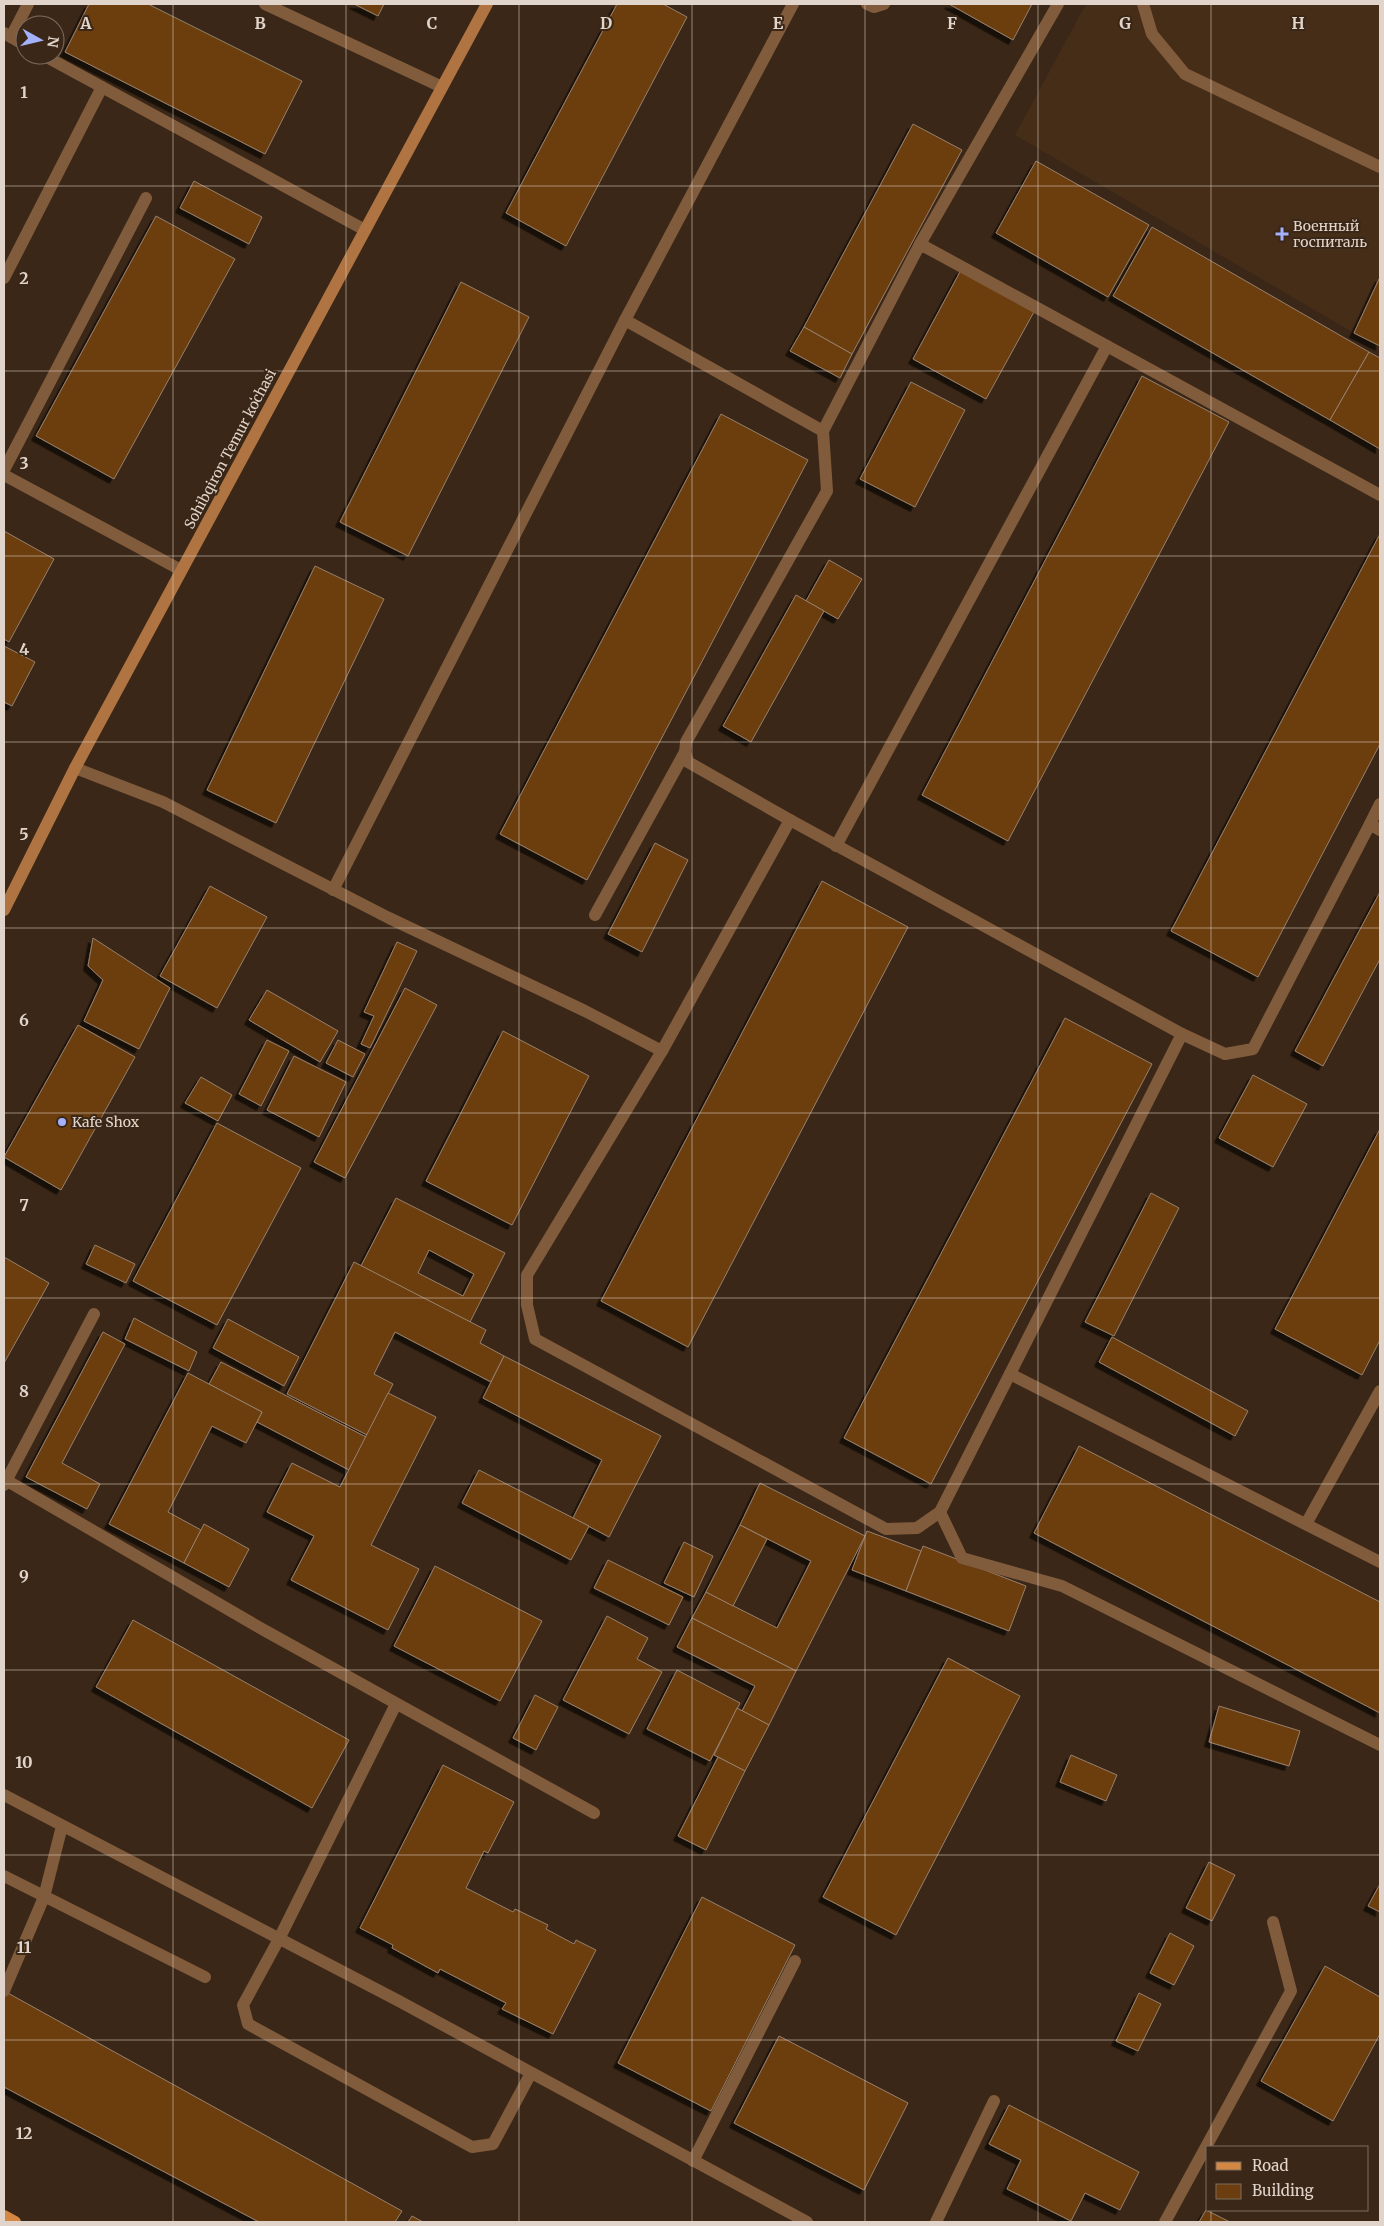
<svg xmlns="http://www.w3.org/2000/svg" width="1384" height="2226" viewBox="0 0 1384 2226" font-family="Merriweather,serif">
<defs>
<filter id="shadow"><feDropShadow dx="-4.5" dy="4.5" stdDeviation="0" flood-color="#0009"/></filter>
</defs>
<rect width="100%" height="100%" fill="#3a2717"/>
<polygon fill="#462d18" points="1086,4 1380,4 1380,346 1354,333 1015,135"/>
<g fill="#6c3d0e" stroke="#97806d" fill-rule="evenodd" filter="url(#shadow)">
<polygon points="89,4 148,4 302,81 265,154 65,52"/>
<polygon points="354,4 384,4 378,16"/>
<polygon points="617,4 663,4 687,17 566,246 506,213"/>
<polygon points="949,4 1032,4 1013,40"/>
<polygon points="913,124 962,150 852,354 804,327"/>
<polygon points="1036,161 1149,225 1108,297 996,233"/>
<polygon points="194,181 262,217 249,244 180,208"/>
<polygon points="156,216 235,259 114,479 36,436"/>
<polygon points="1152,227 1369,352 1330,420 1113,296"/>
<polygon points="961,270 1035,310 986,399 913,359"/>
<polygon points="1380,277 1380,346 1354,333"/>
<polygon points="461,282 529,317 408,556 340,522"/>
<polygon points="804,327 852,354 840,378 790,351"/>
<polygon points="1369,352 1380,358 1380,449 1330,420"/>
<polygon points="1142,376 1229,422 1008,841 922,795"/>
<polygon points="911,382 965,410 915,507 860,479"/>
<polygon points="721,414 808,460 587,880 500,834"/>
<polygon points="4,531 54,559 9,642 4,639"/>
<polygon points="1380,534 1380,744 1258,977 1171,931"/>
<polygon points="829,560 862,579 838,619 806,601"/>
<polygon points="315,566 384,599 276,823 207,790"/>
<polygon points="796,595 824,611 751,742 723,726"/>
<polygon points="4,646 35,662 12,706 4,702"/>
<polygon points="655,843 688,860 642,952 608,934"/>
<polygon points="822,881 908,927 688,1347 601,1301"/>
<polygon points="210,886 267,917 217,1008 160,976"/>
<polygon points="1380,892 1380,959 1323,1066 1295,1051"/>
<polygon points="93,938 170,988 139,1049 84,1021 103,980 88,966"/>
<polygon points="397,942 417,951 370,1048 361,1044 374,1016 364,1012"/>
<polygon points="405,988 437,1005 345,1178 314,1162"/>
<polygon points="267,990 338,1031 320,1062 249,1020"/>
<polygon points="1065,1018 1152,1064 931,1484 844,1438"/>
<polygon points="78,1025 135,1057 61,1190 4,1157"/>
<polygon points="503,1031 589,1076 512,1225 426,1181"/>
<polygon points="267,1040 289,1051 261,1106 239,1094"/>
<polygon points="338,1040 365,1054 353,1077 326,1063"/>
<polygon points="294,1056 346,1082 319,1137 267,1110"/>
<polygon points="1253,1075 1307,1104 1273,1167 1219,1138"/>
<polygon points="201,1077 232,1095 218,1121 185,1103"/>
<polygon points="217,1123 301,1168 217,1325 133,1281"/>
<polygon points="1380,1129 1380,1340 1362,1375 1275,1329"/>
<polygon points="1151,1193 1179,1208 1114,1336 1085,1322"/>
<path d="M 396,1198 L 505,1253 L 470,1322 L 361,1266 ZM 429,1250 L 474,1274 L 463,1296 L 418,1273 Z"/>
<polygon points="95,1245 135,1264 126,1283 86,1264"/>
<polygon points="4,1257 49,1283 4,1363"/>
<polygon points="354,1262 486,1330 480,1343 504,1356 491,1382 395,1332 374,1374 393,1384 367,1435 287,1394"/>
<polygon points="134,1318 197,1352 189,1371 125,1339"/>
<polygon points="228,1319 299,1357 284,1386 213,1348"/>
<polygon points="103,1332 125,1344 62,1463 100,1484 87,1509 26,1477"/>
<polygon points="1112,1337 1248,1411 1235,1436 1099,1362"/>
<polygon points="504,1356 661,1436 609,1537 573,1518 602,1460 483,1398"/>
<polygon points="221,1362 366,1437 349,1470 257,1422 262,1412 209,1384"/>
<polygon points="188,1373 262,1412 246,1443 212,1426 168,1512 201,1530 184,1563 109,1524"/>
<polygon points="388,1393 436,1417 371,1545 419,1569 388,1630 291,1580 314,1536 267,1512 292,1463 340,1487"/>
<polygon points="1079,1446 1380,1602 1380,1713 1034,1533"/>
<polygon points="479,1470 589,1526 571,1560 462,1503"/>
<polygon points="760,1483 865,1536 796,1671 692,1618 706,1592 777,1628 811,1561 740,1525"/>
<polygon points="204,1524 249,1549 229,1587 184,1563"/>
<polygon points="740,1525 767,1539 733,1606 706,1592"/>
<polygon points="867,1531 921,1551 906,1591 852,1570"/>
<polygon points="684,1542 713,1556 694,1597 664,1583"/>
<polygon points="923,1546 1026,1586 1009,1631 906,1591"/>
<polygon points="608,1560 683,1597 669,1625 594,1588"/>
<polygon points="435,1566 542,1621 500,1701 394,1646"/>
<polygon points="607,1616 648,1638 637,1659 662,1672 629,1734 563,1700"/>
<polygon points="692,1618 796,1671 769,1725 742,1711 755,1686 677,1647"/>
<polygon points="133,1620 349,1740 312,1808 96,1687"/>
<polygon points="948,1658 1020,1696 896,1935 823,1897"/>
<polygon points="677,1670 740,1703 710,1761 647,1729"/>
<polygon points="535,1695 558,1707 536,1750 513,1738"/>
<polygon points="1219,1706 1300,1731 1289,1766 1209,1742"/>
<polygon points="737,1708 769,1725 745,1771 714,1755"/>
<polygon points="1071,1755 1117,1775 1106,1801 1060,1782"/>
<polygon points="718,1757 745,1771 706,1850 678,1836"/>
<polygon points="443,1765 514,1802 488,1853 484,1851 466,1888 513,1912 515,1909 548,1925 546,1929 574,1944 576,1940 596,1950 553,2034 502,2009 506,2003 440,1969 438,1973 392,1948 393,1945 360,1928"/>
<polygon points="1209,1862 1235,1875 1212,1921 1186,1908"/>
<polygon points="1380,1884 1380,1912 1368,1906"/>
<polygon points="702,1897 795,1945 711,2111 618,2063"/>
<polygon points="1170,1933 1194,1946 1174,1985 1150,1973"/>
<polygon points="1325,1966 1380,1997 1380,2034 1333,2121 1261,2081"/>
<polygon points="6,1992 402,2211 395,2222 259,2222 4,2087 4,1996"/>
<polygon points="1139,1993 1161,2004 1138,2051 1116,2041"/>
<polygon points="779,2036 908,2103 864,2190 734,2123"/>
<polygon points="1009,2105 1139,2172 1120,2210 1085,2193 1071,2221 1007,2189 1021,2160 989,2144"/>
<polygon points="1206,2210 1230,2222 1199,2222"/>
<polygon points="412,2216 423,2222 408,2222"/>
</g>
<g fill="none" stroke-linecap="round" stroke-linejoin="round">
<g stroke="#805b3c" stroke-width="12">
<polyline points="265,4 442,87"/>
<polyline points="867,4 874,7 884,4"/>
<polyline points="1143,4 1152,34 1185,74 1380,167"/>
<polyline points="4,33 25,45"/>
<polyline points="11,37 28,4"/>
<polyline points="43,55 365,230"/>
<polyline points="920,244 1058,4"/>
<polyline points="4,278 102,87"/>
<polyline points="625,320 823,431"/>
<polyline points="4,470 146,198"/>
<polyline points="4,475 181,570"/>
<polyline points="75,768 163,802 389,918 585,1011 662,1051 790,820 1182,1034 1225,1054 1253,1049 1370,824 1380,830"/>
<polyline points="790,820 688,762 685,752 686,742 827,491 823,431 920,244 1380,495"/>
<polyline points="1370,824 1380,804"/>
<polyline points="836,846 1107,346"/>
<polyline points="333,890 625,320 793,4"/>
<polyline points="595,915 685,752"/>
<polyline points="662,1051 527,1275 527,1305 535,1339 886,1529 917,1528 940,1512 1182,1034"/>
<polyline points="1010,1374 1380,1562"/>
<polyline points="4,1479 262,1629 594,1813"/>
<polyline points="4,1485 94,1314"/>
<polyline points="940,1512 962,1558 1062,1586 1380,1745"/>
<polyline points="1306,1524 1380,1391"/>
<polyline points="396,1704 279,1939 243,2005 248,2024 472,2147 493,2144 531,2073"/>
<polyline points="4,1795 397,2000 807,2222"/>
<polyline points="4,1876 205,1977"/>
<polyline points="4,1991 44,1897 62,1826"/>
<polyline points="693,2161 795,1961"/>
<polyline points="936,2222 994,2101"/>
<polyline points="1165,2222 1291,1991 1273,1922"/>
</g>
<polyline stroke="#af7441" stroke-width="12" points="4,910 75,768 487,4"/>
<polyline stroke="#d38742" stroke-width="12" points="4,2216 15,2222"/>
</g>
<path fill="none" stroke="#e1d4ca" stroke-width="1" stroke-opacity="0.55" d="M 173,4 L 173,2222M 346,4 L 346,2222M 519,4 L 519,2222M 692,4 L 692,2222M 865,4 L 865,2222M 1038,4 L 1038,2222M 1211,4 L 1211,2147M 4,186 L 1380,186M 4,371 L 1380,371M 4,556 L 1380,556M 4,742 L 1380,742M 4,928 L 1380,928M 4,1113 L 1380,1113M 4,1298 L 1380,1298M 4,1484 L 1380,1484M 4,1670 L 1380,1670M 4,1855 L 1380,1855M 4,2040 L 1380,2040M 1211,2210 L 1211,2222"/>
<g fill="#a4b2fc" stroke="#3a2717" stroke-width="2">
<path d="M1279.5 226.5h5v5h5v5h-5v5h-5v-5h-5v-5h5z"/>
<circle cx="62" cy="1122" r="5"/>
</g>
<g text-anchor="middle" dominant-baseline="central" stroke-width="4" stroke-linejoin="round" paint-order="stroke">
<g font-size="14" fill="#e1d4ca" stroke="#3a2717" text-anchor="start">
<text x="1293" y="226">Военный<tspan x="1293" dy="16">госпиталь</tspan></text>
<text x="72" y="1122">Kafe Shox</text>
</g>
<g font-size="14" fill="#e1d4ca" stroke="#3a2717">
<text transform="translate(230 449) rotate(-62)">Sohibqiron Temur koʻchasi</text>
</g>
</g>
<g font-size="16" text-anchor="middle" font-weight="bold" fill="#e1d4ca" stroke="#3a2717" stroke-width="4" stroke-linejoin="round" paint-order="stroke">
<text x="86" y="29">A</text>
<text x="260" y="29">B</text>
<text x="432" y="29">C</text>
<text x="606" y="29">D</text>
<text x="778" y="29">E</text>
<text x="952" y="29">F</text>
<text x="1125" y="29">G</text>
<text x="1298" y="29">H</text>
<text x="24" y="98">1</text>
<text x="24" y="284">2</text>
<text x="24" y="469">3</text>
<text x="24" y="655">4</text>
<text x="24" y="840">5</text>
<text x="24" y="1026">6</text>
<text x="24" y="1211">7</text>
<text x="24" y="1397">8</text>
<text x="24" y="1582">9</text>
<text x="24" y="1768">10</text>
<text x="24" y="1953">11</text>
<text x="24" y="2139">12</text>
</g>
<rect width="1384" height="2226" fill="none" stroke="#e1d4ca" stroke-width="10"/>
<rect x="1206" y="2146" width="162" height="65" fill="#3a2717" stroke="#7d6c5f"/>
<rect x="1216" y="2162" width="25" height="8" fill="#d38742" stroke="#7d6c5f"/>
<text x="1252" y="2171" font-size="15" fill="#e1d4ca">Road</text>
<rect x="1216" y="2184" width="25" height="15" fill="#6c3d0e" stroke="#7d6c5f"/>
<text x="1252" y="2196" font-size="15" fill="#e1d4ca">Building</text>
<g transform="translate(40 40) rotate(98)"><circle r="24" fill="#3a2717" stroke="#7d6c5f"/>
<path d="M0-4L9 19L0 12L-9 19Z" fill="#a4b2fc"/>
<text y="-8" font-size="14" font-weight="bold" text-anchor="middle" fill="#e1d4ca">N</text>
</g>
</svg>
